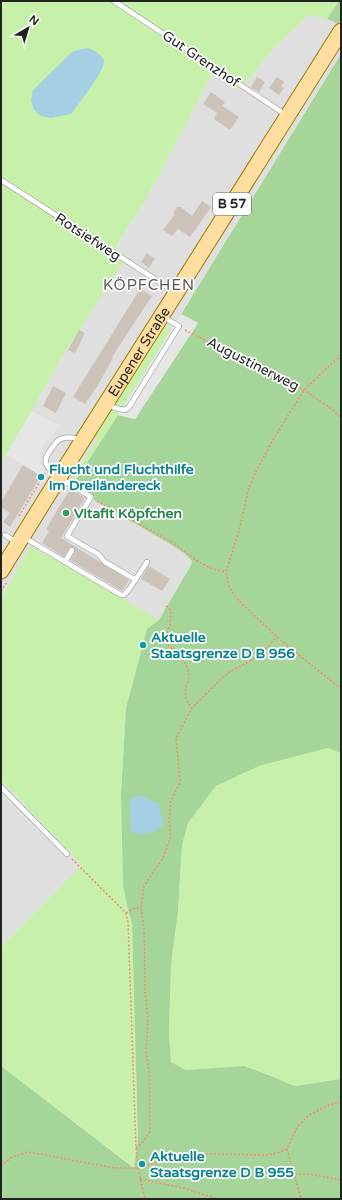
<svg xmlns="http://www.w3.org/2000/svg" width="342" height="1200" viewBox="0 0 342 1200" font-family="'Varela Round',sans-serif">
<rect width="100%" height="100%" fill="#f3f0e8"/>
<g fill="#e0dfdf">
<polygon points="310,14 327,19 341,26 341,54 181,313 198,323 118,415 74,483 94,496 94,500 170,544 184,553 192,561 191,565 159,620 9,583 1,598 1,464 62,357 126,256 115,248 147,197 213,71 240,90 272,50"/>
<polygon points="1,781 5,784 82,865 1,947"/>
</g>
<g fill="#c7f0aa">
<polygon points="1,1 339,1 327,19 309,15 272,50 240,90 213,72 147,197 115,248 127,256 62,357 1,464"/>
<polygon points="165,327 171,330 118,415 74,483 70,480 97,440 93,435 160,330"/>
<polygon points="31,546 159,620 147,629 126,708 121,795 123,886 129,914 132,923 138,1140 135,1168 1,1066 1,947 82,865 5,784 1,781 1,598"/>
<polygon points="328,748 341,753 341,1079 295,1086 270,1075 244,1066 186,1070 171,1062 169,1032 171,965 178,911 182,845 188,823 216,786 259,766"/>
</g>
<g fill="#a6d599">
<polygon points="339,1 341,1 341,20 338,24 327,19"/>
<polygon points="341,54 341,753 328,748 259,766 216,786 188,823 182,845 178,911 171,965 169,1032 171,1062 186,1070 244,1066 269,1075 295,1086 341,1079 341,1199 1,1199 1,1066 134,1168 138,1140 132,923 129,914 123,886 121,795 126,708 147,629 159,620 191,565 192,561 184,553 170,544 94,500 94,496 74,483 118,415 135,419 198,323 181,314"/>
</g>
<g fill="#e6e6e6">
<polygon points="181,314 198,323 135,419 118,415"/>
<polygon points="32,411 46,419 60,425 49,441 47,440 39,454 41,455 40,462 44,471 41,476 6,455"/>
</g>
<g fill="#a5d0e3">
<path d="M 89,48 C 94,51 101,54 104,60 C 106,69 78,105 71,114 L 51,118 L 41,116 L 34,110 L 31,100 L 33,90 L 72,52 L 81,49 Z"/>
<polygon points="140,795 159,804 164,824 156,831 138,835 130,830 130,799"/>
</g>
<g fill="#cbc3ba">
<polygon points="257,77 265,82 259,92 251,87"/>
<polygon points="277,77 284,82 281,86 284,88 279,95 269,88"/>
<polygon points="211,92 225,102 222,106 239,117 230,130 214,119 217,113 203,104"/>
<polygon points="202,201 211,207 190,237 178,229 172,236 163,230 175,214 173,213 177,207 181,207 192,216"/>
<polygon points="147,253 155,259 149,268 141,262"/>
<polygon points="140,289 152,296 112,357 113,358 98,385 85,404 73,397"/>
<polygon points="79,330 85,333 75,353 68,350"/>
<polygon points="53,386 66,393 56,413 43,406"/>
<polygon points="23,465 41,476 10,527 3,522 10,513 1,507 1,502"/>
<polygon points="70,489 85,498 61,538 129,580 122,591 70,560 75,552 74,547 70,547 64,557 42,543 49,531 46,529"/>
<polygon points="149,566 170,579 162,591 141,579"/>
</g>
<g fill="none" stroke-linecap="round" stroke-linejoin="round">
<defs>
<g id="lane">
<polyline points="114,1 286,115"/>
<polyline points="1,180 175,292"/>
<polyline points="108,404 115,408 125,410 129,407 179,326 163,317"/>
<path d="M 80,439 C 72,437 60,435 55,444 C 51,449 44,457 46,463 C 48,473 81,491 91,497 L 67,536 L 98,554 L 105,562 L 136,580"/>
<polyline points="5,535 16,542"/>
<polyline points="25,538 121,595 124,595 130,588 147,562"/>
<polyline points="65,562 72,550"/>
<polyline points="1,787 67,854"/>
</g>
<g id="primary">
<path id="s1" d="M 1,571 L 53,487 L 176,293 L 341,31"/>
</g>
</defs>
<use href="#lane" stroke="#a9a9a9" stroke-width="6"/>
<use href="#primary" stroke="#9f7800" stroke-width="17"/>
<g stroke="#ff886c" stroke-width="1.5" stroke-dasharray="2 2" stroke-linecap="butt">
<polyline points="185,330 304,390 333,410 341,418"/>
<polyline points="341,355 304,390 273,440 254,475 248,491 240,527 226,572 228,584 235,597 277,637 341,689"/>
<polyline points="97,501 170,541 199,562 213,569 226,572"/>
<polyline points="19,516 45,473"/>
<polyline points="1,591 7,582"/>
<path d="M 166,606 L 171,610 L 170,625 L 164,641 C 172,649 185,659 188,670 C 192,686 177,691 192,708"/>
<polyline points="72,859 126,913 128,922 136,1148 138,1168 145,1199"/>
<polyline points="126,913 133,909 141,907 144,886 163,858 171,837 169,820 171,801 180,782 176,738 192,708 219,681 229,672 252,660 264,650 277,637"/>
<polyline points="136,1148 143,1142 150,1131 149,1071 146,1052 148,1021 145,992 144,929 141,907"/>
<polyline points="287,1149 301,1199"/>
<polyline points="1,1166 12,1157 29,1152 114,1168 138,1168 184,1155 212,1154 268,1155 277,1153 287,1149 297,1127 309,1115 329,1105 341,1102"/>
<polyline points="295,1174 309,1174 341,1180"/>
<polyline points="140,1179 183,1188 218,1199"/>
</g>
<use href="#lane" stroke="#fff" stroke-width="4.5"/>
<use href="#primary" stroke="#ffdea0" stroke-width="15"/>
</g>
<g fill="#0f9aa8" stroke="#fff" stroke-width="1.5">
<circle cx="41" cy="477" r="4"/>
<circle cx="143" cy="645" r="4"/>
<circle cx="142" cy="1164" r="4"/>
</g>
<circle fill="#2e9e5b" stroke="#fff" stroke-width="1.5" cx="66" cy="513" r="4"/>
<g text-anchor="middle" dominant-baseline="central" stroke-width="3.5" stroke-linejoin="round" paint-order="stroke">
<rect fill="#fff" stroke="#646464" stroke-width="1" x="213" y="193" width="38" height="22" rx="3"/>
<g font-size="13" font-weight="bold" fill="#222">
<text x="232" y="204">B 57</text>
</g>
<g font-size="14" fill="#222" stroke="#fff">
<text transform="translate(201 59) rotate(34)">Gut Grenzhof</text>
<text transform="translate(88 237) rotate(33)">Rotsiefweg</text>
<text stroke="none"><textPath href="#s1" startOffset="259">Eupener Straße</textPath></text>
<text transform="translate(253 364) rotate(27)">Augustinerweg</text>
</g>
<g font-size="14" font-weight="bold" fill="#0d838f" stroke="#fff" text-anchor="start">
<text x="49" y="469">Flucht und Fluchthilfe<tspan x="49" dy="16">im Dreiländereck</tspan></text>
<text x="151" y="637">Aktuelle<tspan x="151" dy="16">Staatsgrenze D B 956</tspan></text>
<text x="150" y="1156">Aktuelle<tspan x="150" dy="16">Staatsgrenze D B 955</tspan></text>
</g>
<g font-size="14" font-weight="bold" fill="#27864d" stroke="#fff" text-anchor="start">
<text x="74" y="513">Vitafit Köpfchen</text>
</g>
<g font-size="15" letter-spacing="1" fill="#555" stroke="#fff">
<text x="149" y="285">KÖPFCHEN</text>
</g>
</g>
<rect width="342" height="1200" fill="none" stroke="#222222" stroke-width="4"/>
<g transform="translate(28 28) rotate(38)" stroke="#ffffff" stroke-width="3" paint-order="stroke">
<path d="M0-3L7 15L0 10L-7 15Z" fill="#222222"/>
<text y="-6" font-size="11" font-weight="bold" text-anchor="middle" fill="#222222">N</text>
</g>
</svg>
